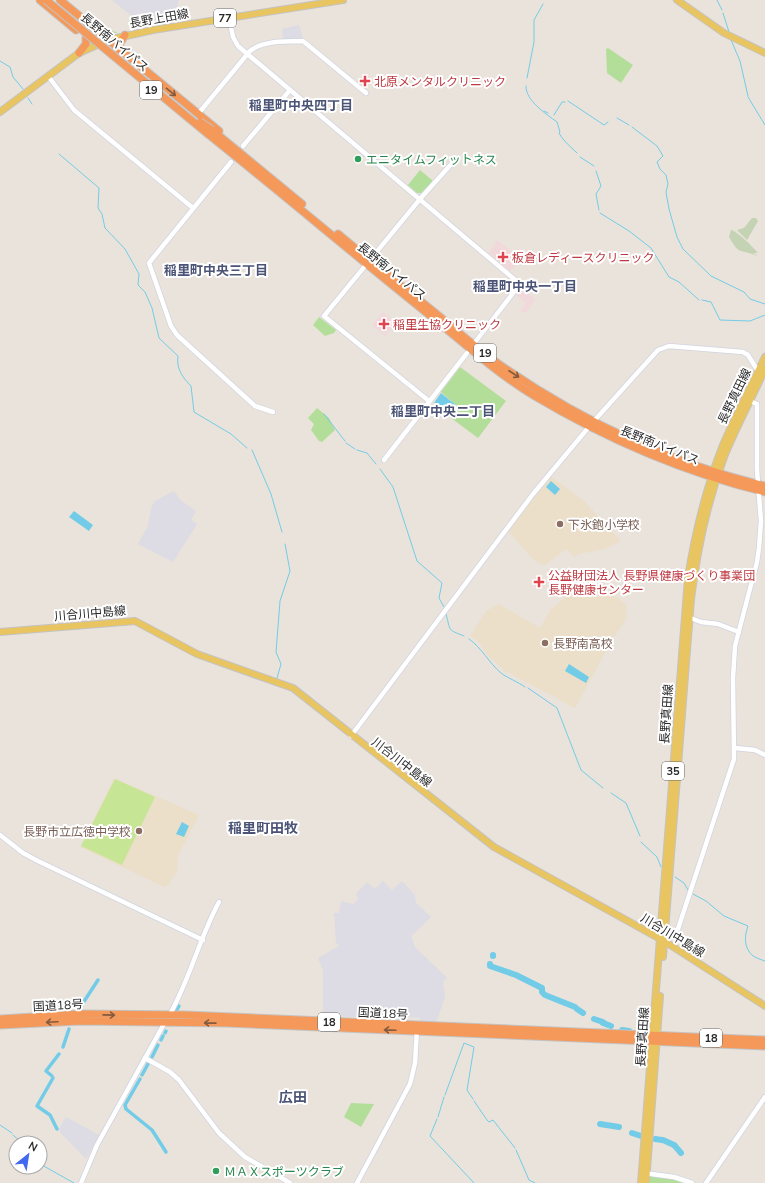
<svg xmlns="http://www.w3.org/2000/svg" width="765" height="1183" viewBox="0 0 765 1183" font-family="Mulish,'Noto Sans JP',sans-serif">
<rect width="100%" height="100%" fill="#eae3db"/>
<g fill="#dddbe3">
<polygon points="112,0 179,0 177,7 180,21 150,26 155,20 149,13 140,13 138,16 133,17"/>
<polygon points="299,25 303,38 283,40 282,29"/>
<polygon points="174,491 180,500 196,511 191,520 197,524 173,562 138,544 148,526 151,508 155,501"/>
<polygon points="383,881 392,890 402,881 415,895 416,903 431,917 411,936 415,947 447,978 443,982 445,997 436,1023 420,1022 420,1018 411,1017 397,1018 325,1016 323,1014 323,970 318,958 339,946 336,942 334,913 339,913 341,901 353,904 358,899 356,894 367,882 375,889"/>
<polygon points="66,1117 99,1135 86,1159 60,1132 59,1129"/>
</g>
<g fill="#ebdfca">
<polygon points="550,476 582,499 621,541 605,549 579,554 574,557 566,549 544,566 533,559 508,531"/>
<polygon points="589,578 626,604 627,618 611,642 575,708 505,671 488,656 478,641 470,636 486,611 499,604 540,628 551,609"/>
<polygon points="114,778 199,815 178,856 177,872 169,884 164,887 80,847"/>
</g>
<g fill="#f1d8da">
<polygon points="497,240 515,254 510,260 516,265 510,271 489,253"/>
<polygon points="521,288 523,288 535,300 526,313 520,311 526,303 516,295"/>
<polygon points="383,312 396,323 385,336 372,325"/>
</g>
<g fill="#b3de99">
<path d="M 94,19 L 104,27 L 118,33 C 107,33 101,27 93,20 Z"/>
<polygon points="608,48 633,65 621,83 607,73 606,49"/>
<polygon points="420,170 432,180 432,182 421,193 417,193 408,185"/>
<polygon points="319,317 336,330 334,333 325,336 313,325"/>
<polygon points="460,367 506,401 478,438 447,415 456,405 441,392"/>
<polygon points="317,408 329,418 335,430 322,442 319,441 311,430 314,424 308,418"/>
<polygon points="351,1103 374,1104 361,1127 344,1117"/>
<polygon points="650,1176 676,1179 687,1183 650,1183"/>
</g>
<g fill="#c3d3b3">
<polygon points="752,218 756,218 758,221 747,240 737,230 744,228"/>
<path d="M 731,230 C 737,231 753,247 758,253 L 753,253 L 758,256 C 738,248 740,256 729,237 Z"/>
</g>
<polygon fill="#c6e595" points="115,779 155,797 122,865 81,846"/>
<g fill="#72cce7">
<polygon points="441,393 456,405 451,411 448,410 447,412 434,403"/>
<polygon points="551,481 560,489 555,495 546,487"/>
<polygon points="74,511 93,525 89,531 69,517"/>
<polygon points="569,664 589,677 586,683 565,671"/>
<polygon points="182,822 189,826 184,837 176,834"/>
</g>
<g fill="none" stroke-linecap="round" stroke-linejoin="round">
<g stroke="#72cce7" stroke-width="1">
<polyline points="717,0 722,10"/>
<polyline points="723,13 729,32"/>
<polyline points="731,40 740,61 748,96"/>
<polyline points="0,61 10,67 13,77 23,89"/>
<polyline points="527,78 534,42 534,20 543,4"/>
<path d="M 526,86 C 525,100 546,114 557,122 L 560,132 L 559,133 C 564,142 570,146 577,153"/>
<polyline points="748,97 765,125"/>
<polyline points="28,98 32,104"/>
<polyline points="568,101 604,125 608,122"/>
<polyline points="544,111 548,113"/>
<polyline points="554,115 562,102 565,102"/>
<polyline points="617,118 629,125"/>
<polyline points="632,127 657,146 663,156 657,162 660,169 666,175 668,184 666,192 669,209 677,237 683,249 711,276 744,292 750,299 765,304"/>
<path d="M 59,154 L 99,188 L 98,208 L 102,214 L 105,228 L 125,249 L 139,274 L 138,285 L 145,292 L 152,308 L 159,338 L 178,356 C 176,369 183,378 191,386 L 194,412 L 231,434 L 247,448"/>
<polyline points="580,157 594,166"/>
<polyline points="596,171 601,186 596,194 599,210"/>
<polyline points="600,213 629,231 651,248 669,277 679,282 699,300"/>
<polyline points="702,300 711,302 720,320 750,321 765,315"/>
<polyline points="324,414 345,441"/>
<polyline points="346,443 355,449"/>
<polyline points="252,450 271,494 282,532"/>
<polyline points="357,450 367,453 376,464"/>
<polyline points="380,469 393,487 417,561 442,583 439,598 444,607"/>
<path d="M 446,614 C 451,632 447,629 464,636"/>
<path d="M 469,639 C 482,648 489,663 501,673 C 504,676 520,683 525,687"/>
<polyline points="277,678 281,664 276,652 280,601 290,571 285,544"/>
<polyline points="528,688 557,708 581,770 603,788"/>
<polyline points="611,793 626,803 640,836"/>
<polyline points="641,842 657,857 661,867"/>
<polyline points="675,877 684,883 688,890"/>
<path d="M 693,894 L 706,901 L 724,916 L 748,926 C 744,937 744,948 753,956 C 756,958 762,960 765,961"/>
<polyline points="445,1095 464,1043 474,1047 467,1090 473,1099"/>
<polyline points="474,1101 487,1120 489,1122 493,1120 515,1148"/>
<polyline points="438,1117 444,1097"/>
<polyline points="437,1119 430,1136 474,1183"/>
<polyline points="0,1125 12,1133"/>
<polyline points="13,1135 20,1141"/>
<polyline points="516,1150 529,1180 535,1183"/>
<polyline points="40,1164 74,1183"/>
</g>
<g stroke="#72cce7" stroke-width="3.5">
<polyline points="83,1003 98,980"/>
<polyline points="79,1011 82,1005"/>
<polyline points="176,1011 179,1006"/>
<polyline points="165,1033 166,1031"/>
<polyline points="161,1040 163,1036"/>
<polyline points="63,1047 69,1029"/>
<polyline points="152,1057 158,1045"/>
<polyline points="142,1075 148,1064"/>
<polyline points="52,1076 46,1071 59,1054"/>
<polyline points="53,1078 37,1106 50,1115 57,1129"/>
<polyline points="140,1079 125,1105 126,1109 152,1130 166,1152"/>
</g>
<g stroke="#72cce7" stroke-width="6">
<polyline points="493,956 493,955"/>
<polyline points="490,964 490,966 516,975 542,988 542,992 545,995 575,1007"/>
<polyline points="577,1009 583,1013"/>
<polyline points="594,1019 603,1022"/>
<polyline points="603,1023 611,1026"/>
<polyline points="622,1030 629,1031"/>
<polyline points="640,1031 647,1032 650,1029"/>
<polyline points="600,1124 619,1127"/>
<polyline points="632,1133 641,1136"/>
<polyline points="655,1139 662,1140"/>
<polyline points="663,1140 674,1145"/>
<polyline points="675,1146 681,1153"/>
</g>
<defs>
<g id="minor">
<polyline points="229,17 233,37 238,46 520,284 476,341"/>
<polyline points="48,76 74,110 193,208"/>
<path d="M 198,114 L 250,51 C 263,40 286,42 303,41 L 366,93"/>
<polyline points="243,146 290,90"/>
<polyline points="231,162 149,263 171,326 177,335 255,406 273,412"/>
<polyline points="429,401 324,316 420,199 454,161"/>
<polyline points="384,460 467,353"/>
<polyline points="688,617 701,622 718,624 739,632"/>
<polyline points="351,736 533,494 593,422 658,350 669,346 743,352 748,355 758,371"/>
<polyline points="735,748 755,750 765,755"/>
<polyline points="0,835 23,853 38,861 203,940"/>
<polyline points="665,931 674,932 678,929 734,759 733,678 735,646 757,562 759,548 761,521 757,470 757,404 750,401"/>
<path d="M 169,1016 C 190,979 199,939 219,902"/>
<polyline points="145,1058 170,1072 179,1080 219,1133 245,1157 290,1183"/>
<polyline points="644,1173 674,1177 692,1183"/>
<polyline points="81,1183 97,1145 165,1022"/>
<polyline points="357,1183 410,1084 415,1063 417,1029"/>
<polyline points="706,1183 765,1097"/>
</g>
<g id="major">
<polyline points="677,0 724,33 765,53"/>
<polyline points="0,112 79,53 108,40 153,30 343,0"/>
<polyline points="0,632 135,621 197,654 293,688 494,847 664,941 765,1006"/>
<path d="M 663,957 L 691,599 C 697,550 707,503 724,457 C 736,427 752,398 765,369"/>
<path d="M 641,1183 L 688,578 C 695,533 706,488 723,445 C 736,415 751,386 765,357"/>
<polyline points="646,1183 660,996"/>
</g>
<g id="highway">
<polyline points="40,0 76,30"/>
<polyline points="60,0 219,131"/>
<polyline points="119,50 120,43 125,35"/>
<polyline points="79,53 86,44 86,37"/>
<polyline points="212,130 302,204"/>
<path d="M 208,134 C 283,194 357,257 432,317 C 465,344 497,373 533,395 C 605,438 683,472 765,492"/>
<path d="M 338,234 C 370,261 402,286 434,312 C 456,330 477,349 500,365 C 581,421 669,463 765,486"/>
<polyline points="0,1019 82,1014 185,1015 765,1040"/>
<polyline points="0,1025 80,1021 226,1023 765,1046"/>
</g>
</defs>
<use href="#minor" stroke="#d0d4e1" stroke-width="6"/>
<use href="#major" stroke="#c3c3c3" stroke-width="8"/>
<use href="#highway" stroke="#c3c3c3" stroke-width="9"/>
<use href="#minor" stroke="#fff" stroke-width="4.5"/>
<use href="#major" stroke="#e9c561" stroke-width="6"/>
<use href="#highway" stroke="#f5995a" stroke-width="7"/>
<defs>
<g id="highway-bridge">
<polyline points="46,0 208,134"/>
<polyline points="200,122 212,130"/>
</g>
</defs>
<use href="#highway-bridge" stroke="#c3c3c3" stroke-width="9" stroke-linecap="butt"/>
<use href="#highway-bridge" stroke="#f5995a" stroke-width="7"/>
</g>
<defs><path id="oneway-shaft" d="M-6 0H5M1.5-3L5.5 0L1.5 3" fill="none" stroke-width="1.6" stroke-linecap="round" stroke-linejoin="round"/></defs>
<g stroke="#845b3e">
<use href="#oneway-shaft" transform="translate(171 92) rotate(39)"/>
<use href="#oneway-shaft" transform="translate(514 374) rotate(33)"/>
<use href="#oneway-shaft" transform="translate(109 1015) rotate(1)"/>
<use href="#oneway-shaft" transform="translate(52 1022) rotate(177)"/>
<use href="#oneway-shaft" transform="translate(210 1023) rotate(-179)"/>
<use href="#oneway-shaft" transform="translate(390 1030) rotate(-178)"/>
</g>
<g fill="#e0444e" stroke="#fff" stroke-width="1.5">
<path d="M363 75h4v4h4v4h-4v4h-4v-4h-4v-4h4z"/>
<path d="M501 251h4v4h4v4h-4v4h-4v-4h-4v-4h4z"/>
<path d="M382 318h4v4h4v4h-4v4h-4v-4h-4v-4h4z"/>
<path d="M537 576h4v4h4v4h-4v4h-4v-4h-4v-4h4z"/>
</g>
<g fill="#2e9e5b" stroke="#fff" stroke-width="1.5">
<circle cx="358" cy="159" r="4"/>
<circle cx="216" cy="1171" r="4"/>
</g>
<g fill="#8d6e63" stroke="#fff" stroke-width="1.5">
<circle cx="560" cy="524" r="4"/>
<circle cx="545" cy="643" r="4"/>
<circle cx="139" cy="831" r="4"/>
</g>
<g text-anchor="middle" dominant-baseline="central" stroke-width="4" stroke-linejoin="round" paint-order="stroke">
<g fill="#fff" stroke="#686868" stroke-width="1">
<rect x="214" y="9" width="22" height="18" rx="3"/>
<rect x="140" y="81" width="22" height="18" rx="3"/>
<rect x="474" y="344" width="22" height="18" rx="3"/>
<rect x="662" y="762" width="22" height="18" rx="3"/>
<rect x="318" y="1013" width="22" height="18" rx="3"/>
<rect x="700" y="1029" width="22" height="18" rx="3"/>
</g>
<g font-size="11" font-weight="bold" fill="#282828">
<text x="225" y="18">77</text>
<text x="151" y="90">19</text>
<text x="485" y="353">19</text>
<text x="673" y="771">35</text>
<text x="329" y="1022">18</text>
<text x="711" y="1038">18</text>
</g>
<g font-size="12" fill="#282828" stroke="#fff">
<text transform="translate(159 18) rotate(-10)">長野上田線</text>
<text transform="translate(115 42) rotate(40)">長野南バイパス</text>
<text transform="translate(392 271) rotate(39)">長野南バイパス</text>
<text transform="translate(734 396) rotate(-64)">長野真田線</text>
<text transform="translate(660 445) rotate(22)">長野南バイパス</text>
<text transform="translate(90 613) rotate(-5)">川合川中島線</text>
<text transform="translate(666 714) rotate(-86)">長野真田線</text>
<text transform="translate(402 762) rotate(38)">川合川中島線</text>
<text transform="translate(673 935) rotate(31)">川合川中島線</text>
<text transform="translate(58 1005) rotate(-3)">国道18号</text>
<text transform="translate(383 1013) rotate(3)">国道18号</text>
<text transform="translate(642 1037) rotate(-86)">長野真田線</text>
</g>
<g font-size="12" fill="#be3a42" stroke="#fff" text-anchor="start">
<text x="374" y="81">北原メンタルクリニック</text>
<text x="512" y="257">板倉レディースクリニック</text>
<text x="393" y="324">稲里生協クリニック</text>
<text x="548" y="575">公益財団法人 長野県健康づくり事業団<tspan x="548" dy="14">長野健康センター</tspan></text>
</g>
<g font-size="12" fill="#27864d" stroke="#fff" text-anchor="start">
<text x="366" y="159">エニタイムフィットネス</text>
<text x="224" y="1171">ＭＡＸスポーツクラブ</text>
</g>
<g font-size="12" fill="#785e54" stroke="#fff" text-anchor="start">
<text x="568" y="524">下氷鉋小学校</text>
<text x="553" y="643">長野南高校</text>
<text x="131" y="831" text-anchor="end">長野市立広徳中学校</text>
</g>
<g font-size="13" font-weight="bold" fill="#4b5476" stroke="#fff">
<text x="301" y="105">稲里町中央四丁目</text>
<text x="216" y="270">稲里町中央三丁目</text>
<text x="525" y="286">稲里町中央一丁目</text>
<text x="443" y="411">稲里町中央二丁目</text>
</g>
<g font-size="14" font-weight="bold" fill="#4b5476" stroke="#fff">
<text x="263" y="828">稲里町田牧</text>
<text x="293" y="1097">広田</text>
</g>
</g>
<g transform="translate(28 1155) rotate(30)"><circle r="19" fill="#ffffff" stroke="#a9a9a9"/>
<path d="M0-3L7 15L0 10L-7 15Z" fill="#4268f0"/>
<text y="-6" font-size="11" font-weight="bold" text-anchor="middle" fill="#282828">N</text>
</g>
</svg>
